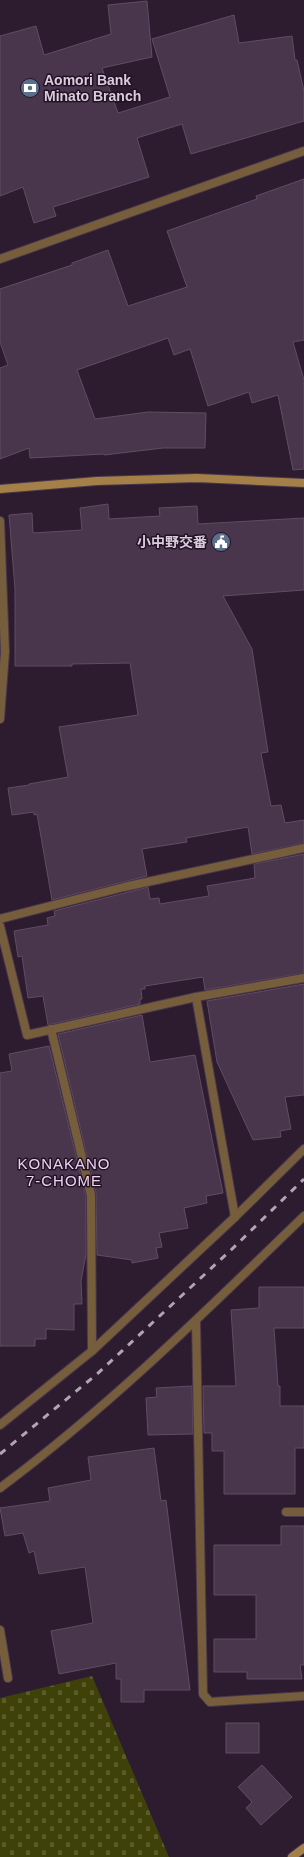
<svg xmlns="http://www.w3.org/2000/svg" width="304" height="1857" viewBox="0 0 304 1857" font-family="Helvetica,'Noto Sans JP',sans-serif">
<defs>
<pattern id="cemetery-stones" width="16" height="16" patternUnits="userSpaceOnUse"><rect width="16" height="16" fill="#3f4208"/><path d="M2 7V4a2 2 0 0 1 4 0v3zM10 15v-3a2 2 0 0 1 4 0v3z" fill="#5a5c2b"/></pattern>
</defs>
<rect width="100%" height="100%" fill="#2d1b30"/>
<polygon fill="url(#cemetery-stones)" points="92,1676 169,1857 0,1857 0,1698"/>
<g fill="#49364d" stroke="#604c64">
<polygon points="147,1 152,57 102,68 118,113 170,97 152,39 234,15 239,43 292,36 295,60 297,60 304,91 304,121 191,154 182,124 137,138 149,177 53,207 56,216 34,223 23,187 0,196 0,36 36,26 44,55 111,34 108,5"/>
<polygon points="304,179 304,340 293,342 304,380 304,469 293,470 278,395 252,403 249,392 208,406 190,349 174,355 168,338 77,370 95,419 148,412 206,413 205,448 163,448 104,455 104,454 30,458 29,448 0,459 0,368 8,365 0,342 0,289 72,265 72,263 108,250 128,306 187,287 167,231 257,199 256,196"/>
<polygon points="108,504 109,519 160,516 159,508 197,506 198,524 304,518 304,590 223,596 252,649 268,752 261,753 271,806 281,805 285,823 304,820 304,843 252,854 248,827 186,838 187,842 142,849 147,876 52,900 37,814 34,815 34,812 12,815 8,788 29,785 29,784 68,777 59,727 138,715 130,663 72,664 72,666 15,666 15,589 9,515 32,513 33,533 82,530 80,508"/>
<polygon points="304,854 304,973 205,990 203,977 145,986 145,989 141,989 142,999 140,999 140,1004 48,1025 43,996 28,998 22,956 18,957 14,931 48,925 47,918 55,916 54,911 148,887 150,899 159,898 160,904 209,896 207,886 255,878 254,864"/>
<polygon points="304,984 304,1095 285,1097 291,1129 280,1131 281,1137 253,1140 217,1062 207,1001"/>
<polygon points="142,1015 150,1062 195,1055 223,1193 206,1196 207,1203 184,1208 188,1228 159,1233 162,1247 156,1248 158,1258 132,1263 132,1260 97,1255 96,1194 58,1034"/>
<polygon points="49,1046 86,1196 86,1254 81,1281 82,1304 74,1304 74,1330 46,1329 46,1339 35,1339 35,1346 0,1346 0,1073 12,1071 9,1054"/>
<polygon points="259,1287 304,1287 304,1328 274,1328 278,1386 280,1386 280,1406 304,1406 304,1448 295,1448 295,1494 224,1494 224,1451 212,1451 212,1433 204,1433 203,1386 236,1386 231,1310 259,1308"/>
<polygon points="192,1386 193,1434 148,1435 146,1398 157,1397 156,1388"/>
<polygon points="154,1448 161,1501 166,1500 190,1690 144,1690 144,1702 121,1702 121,1679 116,1679 116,1663 59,1674 51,1631 93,1623 85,1567 39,1574 34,1551 29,1553 23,1533 5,1536 0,1508 50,1501 48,1488 91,1480 88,1457"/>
<polygon points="281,1526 304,1526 304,1665 300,1665 302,1679 247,1679 247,1672 214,1672 214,1639 256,1639 256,1595 214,1595 214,1545 281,1545"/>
<rect x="226" y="1723" width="33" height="30"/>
<polygon points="262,1765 292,1797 261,1825 246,1808 252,1802 238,1787"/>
</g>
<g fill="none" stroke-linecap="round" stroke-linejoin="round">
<defs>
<g id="street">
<polyline points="0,259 304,151"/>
<polyline points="0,521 5,652 0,719"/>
<polyline points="0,919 124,887 304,848"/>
<polyline points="0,926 27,1035 196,997 304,978"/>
<polyline points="196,997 235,1217"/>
<polyline points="51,1029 91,1195 92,1351"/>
<polyline points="196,1321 203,1694 210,1702 304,1696"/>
<polyline points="0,1425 92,1351 235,1217 304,1149"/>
<path d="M 0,1488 C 109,1407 207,1310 304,1216"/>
<polyline points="286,1512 304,1512"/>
<polyline points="0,1630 8,1678"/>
</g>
<g id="secondary">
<polyline points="0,489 97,481 197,478 304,483"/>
<polyline points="292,1857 304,1848"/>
</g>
</defs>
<use href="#street" stroke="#49374b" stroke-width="10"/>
<use href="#secondary" stroke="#49374b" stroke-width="10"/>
<use href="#street" stroke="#765e3c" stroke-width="8"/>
<use href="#secondary" stroke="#a57f48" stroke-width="8"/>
<polyline stroke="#b1a4b3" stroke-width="3" stroke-dasharray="7 7" stroke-linecap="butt" points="0,1454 97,1374 231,1250 304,1179"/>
</g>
<defs>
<symbol id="bank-disc" viewBox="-11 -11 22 22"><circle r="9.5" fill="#5c6f8a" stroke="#231126"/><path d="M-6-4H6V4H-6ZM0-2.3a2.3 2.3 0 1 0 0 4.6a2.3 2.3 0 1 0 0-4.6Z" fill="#fff"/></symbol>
<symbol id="civic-disc" viewBox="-11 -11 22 22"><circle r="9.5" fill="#5c6f8a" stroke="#231126"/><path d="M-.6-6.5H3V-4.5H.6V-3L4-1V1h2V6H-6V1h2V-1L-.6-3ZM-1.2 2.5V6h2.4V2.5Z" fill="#fff"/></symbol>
</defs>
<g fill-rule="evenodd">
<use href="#bank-disc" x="19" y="77" width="22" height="22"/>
<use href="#civic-disc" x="210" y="531" width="22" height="22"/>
</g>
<g text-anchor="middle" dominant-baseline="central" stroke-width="3" stroke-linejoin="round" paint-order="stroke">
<g font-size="14" font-weight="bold" fill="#d9cddb" stroke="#231126" text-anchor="start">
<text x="44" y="80">Aomori Bank<tspan x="44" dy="16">Minato Branch</tspan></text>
<text x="207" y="542" text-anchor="end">小中野交番</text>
</g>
<g font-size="15" letter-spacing="1" fill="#ecd4f1" stroke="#231126">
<text x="64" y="1163">KONAKANO<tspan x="64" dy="17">7-CHOME</tspan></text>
</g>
</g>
</svg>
